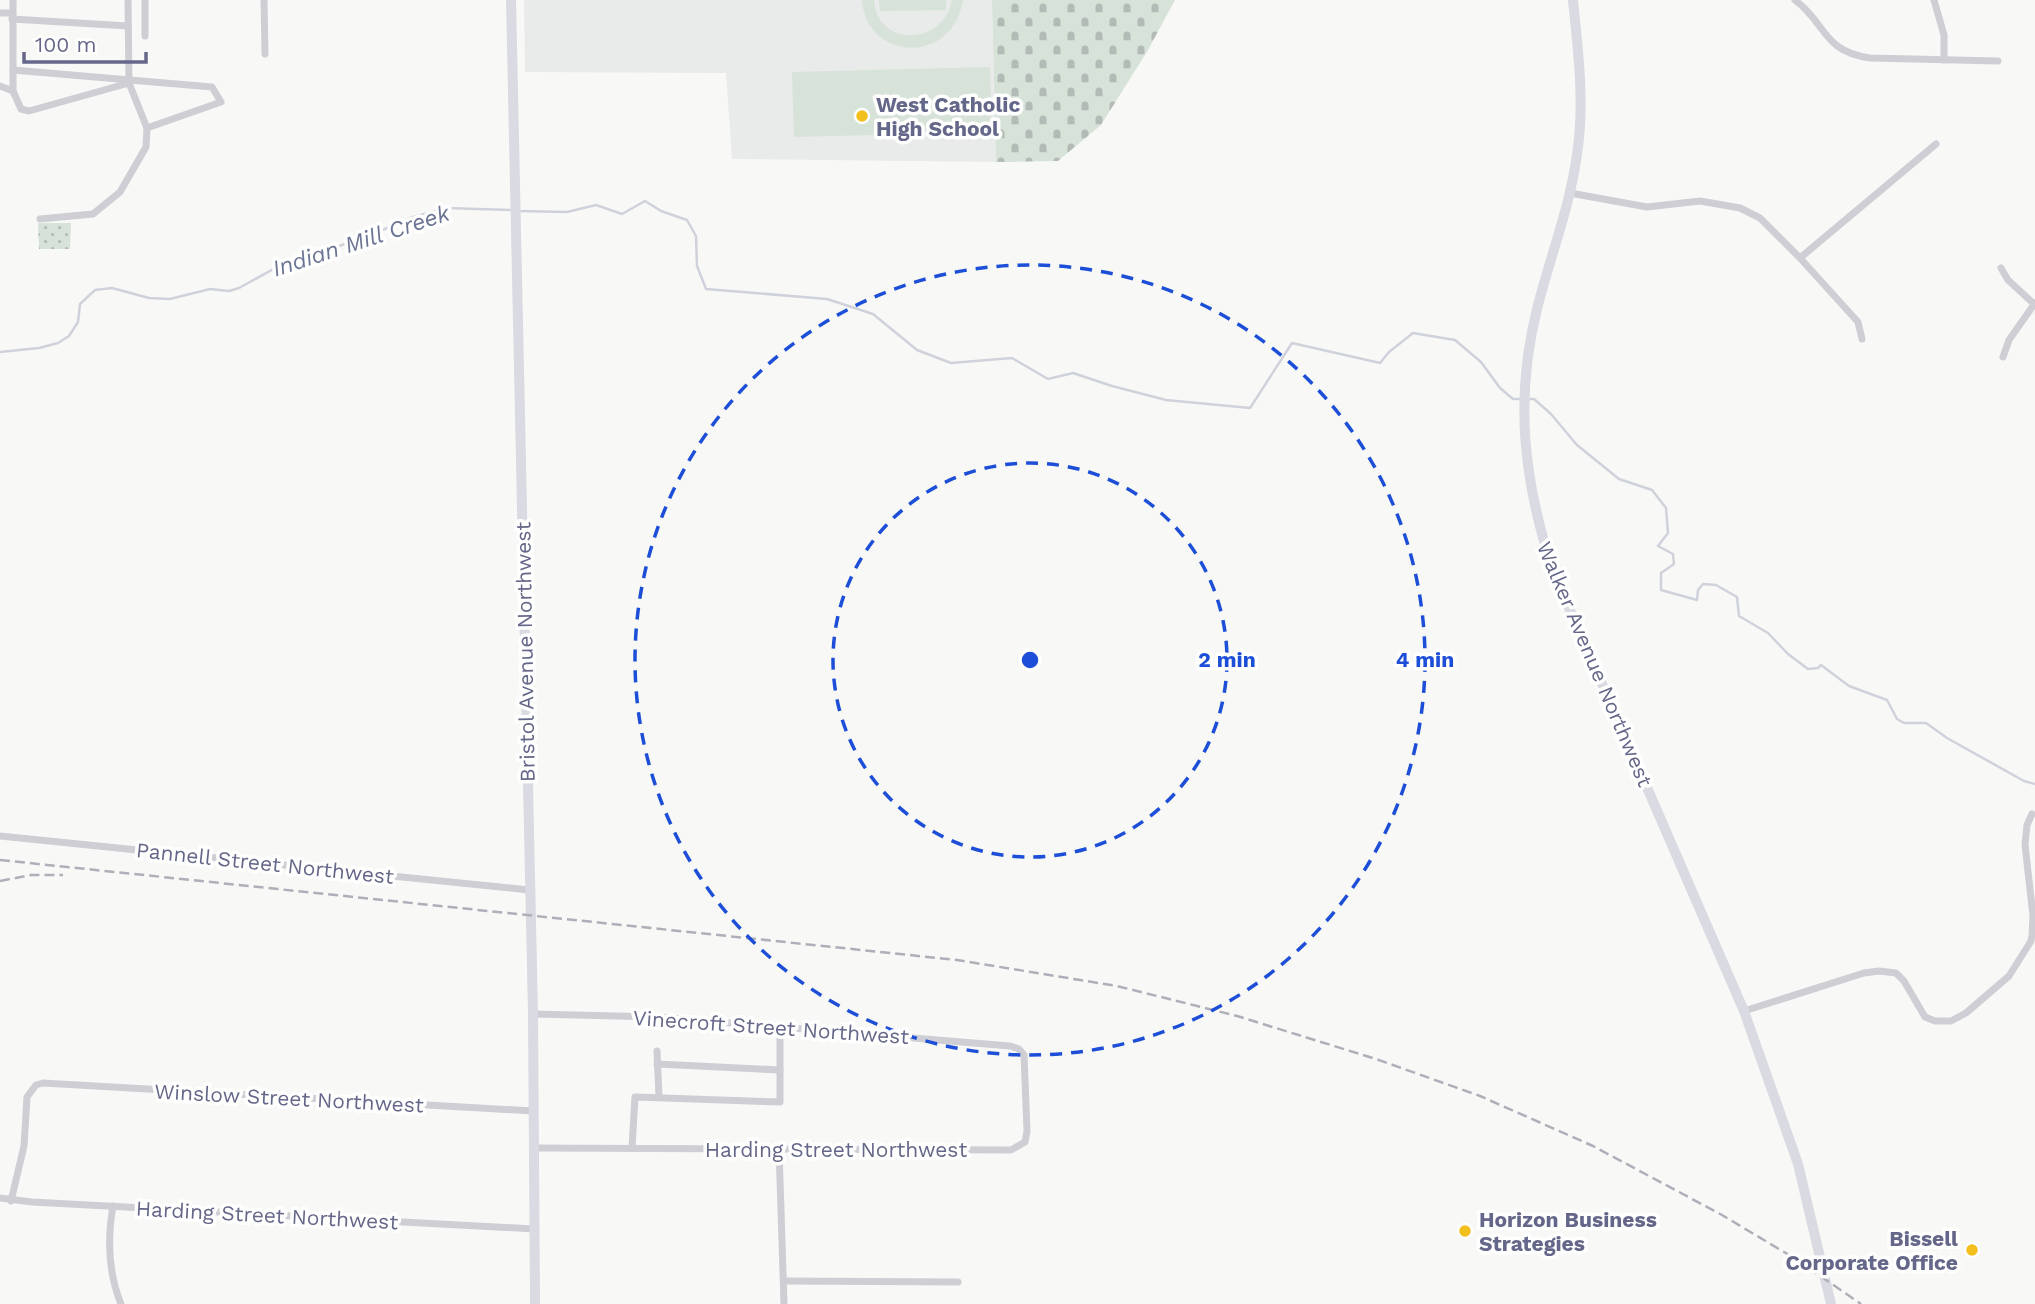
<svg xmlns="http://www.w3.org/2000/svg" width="2035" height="1304" viewBox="0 0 2035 1304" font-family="'Work Sans',sans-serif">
<defs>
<pattern id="cemetery-stones" width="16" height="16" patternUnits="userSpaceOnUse" patternTransform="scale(1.75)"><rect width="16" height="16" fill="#d7e2d9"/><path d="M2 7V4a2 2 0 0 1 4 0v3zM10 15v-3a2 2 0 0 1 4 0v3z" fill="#b2bbb6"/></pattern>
<pattern id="park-dots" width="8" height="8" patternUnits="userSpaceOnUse" patternTransform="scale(1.75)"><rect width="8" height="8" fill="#d7e2d9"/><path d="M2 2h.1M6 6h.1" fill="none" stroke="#b2bbb6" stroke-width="1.8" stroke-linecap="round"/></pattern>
</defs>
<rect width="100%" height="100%" fill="#f8f9f6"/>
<polygon fill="#e9eaea" points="524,0 992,0 996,162 732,159 726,73 525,72"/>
<g fill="#d7e2d9">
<path d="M 862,0 L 874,0 C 876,47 944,47 952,0 L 963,0 C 952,67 866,60 862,0 Z"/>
<polygon points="879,0 946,0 946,10 880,11"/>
<polygon points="990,67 992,132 794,137 792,72"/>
</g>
<polygon fill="url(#cemetery-stones)" points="992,0 1175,0 1148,50 1101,125 1058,161 996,162"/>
<polygon fill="url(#park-dots)" points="38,223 71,223 70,249 39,249"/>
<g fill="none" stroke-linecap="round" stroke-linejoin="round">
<g stroke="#d0d2db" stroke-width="2.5">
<polyline points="518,211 567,212 596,205 622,214 645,201 661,211 687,220 696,236 697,266 706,289 827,299 873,314 917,350 951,363 1012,358 1048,379 1073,373 1112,386 1166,400 1250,408 1292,343 1380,363 1389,352 1413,333 1455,340 1481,362 1500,388 1513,399 1534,399 1551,414 1577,445 1619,479 1652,490 1666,508 1668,533 1658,546 1673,554 1674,564 1661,573 1661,590 1697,600 1698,590 1703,584 1716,585 1737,597 1739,616 1768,633 1788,654 1808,669 1818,668 1821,665 1849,686 1887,700 1897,719 1904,723 1926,723 1947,738 2024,781 2035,784"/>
<polyline points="0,352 39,348 58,343 69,336 78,322 80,304 95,290 112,288 149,298 170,299 210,289 229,291 239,288 279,266 366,237 413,217 446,208 511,210"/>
</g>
<g stroke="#ceced4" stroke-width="7">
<polyline points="13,0 13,91"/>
<polyline points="264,0 265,54"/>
<path d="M 1795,0 C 1827,24 1822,51 1870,58 L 1998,61"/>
<polyline points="1934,0 1944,35 1944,60"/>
<polyline points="0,13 12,13"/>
<polyline points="12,19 128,26"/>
<polyline points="145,36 145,0"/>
<polyline points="13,70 212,87 221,102 147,128"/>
<polyline points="0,86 13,91 21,109 29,111 129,83"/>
<polyline points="1570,193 1647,207 1700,201 1740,208 1760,218 1800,258 1858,322 1862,339"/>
<polyline points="40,219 93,214 120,192 146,147 147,128 129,83 128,0"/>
<polyline points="1800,258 1936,144"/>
<polyline points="2001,268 2008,280 2034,304"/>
<polyline points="2003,357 2009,340 2035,303"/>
<polyline points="0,836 529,890"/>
<polyline points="1744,1011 1864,973 1879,971 1896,973 1904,981 1925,1017 1935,1021 1951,1021 1966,1013 2009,976 2031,941 2032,935 2033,916 2025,845 2027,825 2032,814"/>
<polyline points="533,1014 658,1017 1010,1046 1019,1049 1024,1055 1027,1131 1025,1142 1011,1150 535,1148"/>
<polyline points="657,1051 659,1097"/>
<polyline points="657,1064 780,1070"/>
<polyline points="632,1148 635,1097 780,1102 780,1027"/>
<polyline points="779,1148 784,1304"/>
<polyline points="0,1198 32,1202 534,1229"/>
<polyline points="11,1201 24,1146 27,1097 36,1085 43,1083 534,1111"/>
<path d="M 113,1206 C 107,1240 108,1272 121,1304"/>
<polyline points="784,1281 958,1282"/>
</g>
<g stroke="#d9dae2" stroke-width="10">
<polyline points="511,0 533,1014 535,1304"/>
<path d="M 1573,0 C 1578,51 1585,103 1577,154 C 1570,207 1550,257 1537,309 C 1514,401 1524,482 1553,571 L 1744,1011 L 1798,1164 L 1831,1304"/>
</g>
<g stroke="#aeafb9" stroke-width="2.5" stroke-dasharray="10 5" stroke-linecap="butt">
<polyline points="0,860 957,960 1117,986 1237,1016 1376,1059 1480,1096 1593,1146 1722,1215 1794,1258 1861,1304"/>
<polyline points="0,881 31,875 63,875"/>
</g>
</g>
<g fill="none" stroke="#1d4ed8" stroke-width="3.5" stroke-dasharray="12 9">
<circle cx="1030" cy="660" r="197"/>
<circle cx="1030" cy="660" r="395"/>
</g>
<g fill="#f3bf1d" stroke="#fff" stroke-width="2.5">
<circle cx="862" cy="116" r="7"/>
<circle cx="1465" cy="1231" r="7"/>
<circle cx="1972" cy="1250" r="7"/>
</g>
<g text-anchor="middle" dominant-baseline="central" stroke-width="7" stroke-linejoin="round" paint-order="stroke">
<g font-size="21" font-weight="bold" fill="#65678a" stroke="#fff" text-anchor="start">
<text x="876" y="104">West Catholic<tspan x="876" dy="24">High School</tspan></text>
<text x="1479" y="1219">Horizon Business<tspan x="1479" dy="24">Strategies</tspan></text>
<text x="1958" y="1238" text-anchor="end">Bissell<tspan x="1958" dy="24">Corporate Office</tspan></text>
</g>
<g font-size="21" fill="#65678a" stroke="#fff">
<text transform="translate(525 652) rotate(-91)">Bristol Avenue Northwest</text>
<text transform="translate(1595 664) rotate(67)">Walker Avenue Northwest</text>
<text transform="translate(265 863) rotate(6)">Pannell Street Northwest</text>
<text transform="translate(771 1027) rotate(4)">Vinecroft Street Northwest</text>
<text transform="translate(289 1098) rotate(3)">Winslow Street Northwest</text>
<text x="836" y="1149">Harding Street Northwest</text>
<text transform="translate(267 1215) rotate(3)">Harding Street Northwest</text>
</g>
<g font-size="23" font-style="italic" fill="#6b7494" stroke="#fff">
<text transform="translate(361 241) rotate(-18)">Indian Mill Creek</text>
</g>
</g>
<circle cx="1030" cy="660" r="10" fill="#1d4ed8" stroke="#fff" stroke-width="3.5"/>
<g font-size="21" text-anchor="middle" font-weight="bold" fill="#1d4ed8" stroke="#fff" stroke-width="7" stroke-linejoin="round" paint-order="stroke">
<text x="1227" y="667">2 min</text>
<text x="1425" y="667">4 min</text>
</g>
<path d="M24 52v10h122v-10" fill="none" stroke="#65678a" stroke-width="3.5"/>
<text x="35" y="52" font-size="21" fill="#65678a" stroke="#ffffff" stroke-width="5" paint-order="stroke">100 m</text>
</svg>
